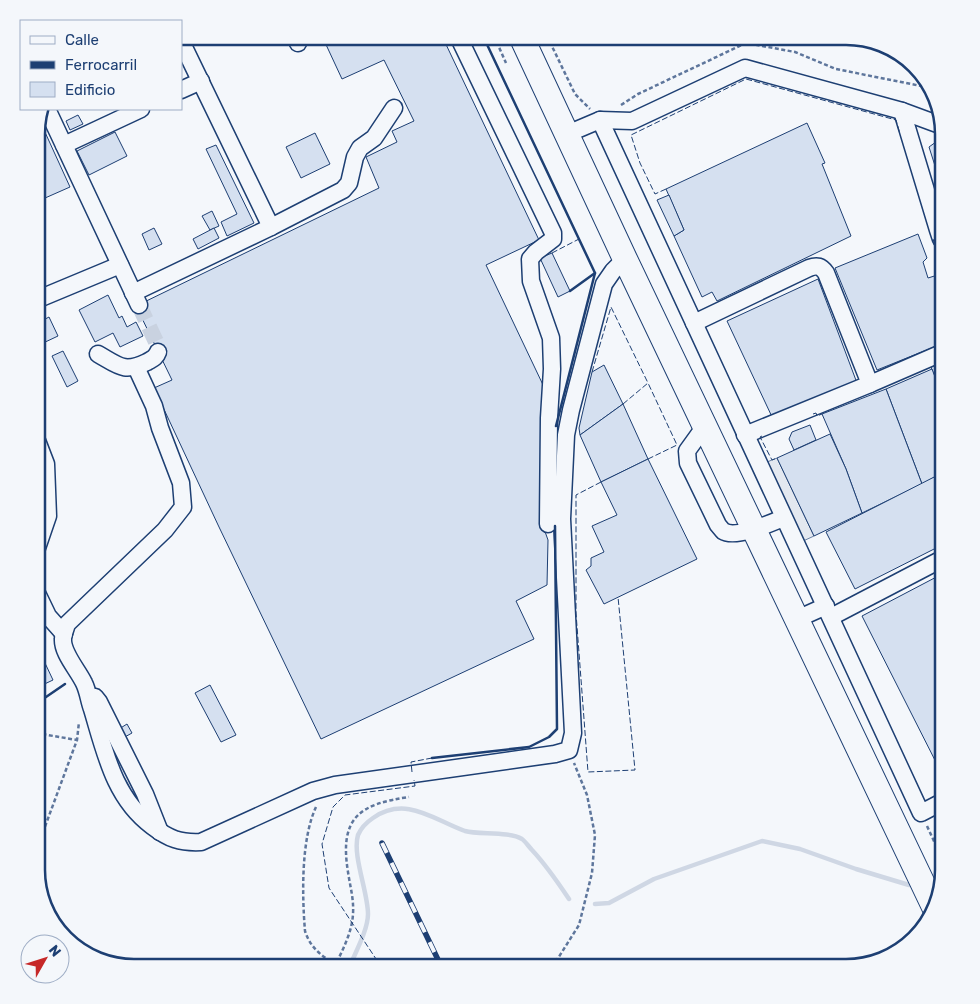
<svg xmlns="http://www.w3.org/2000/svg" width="980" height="1004" viewBox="0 0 980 1004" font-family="Rubik,sans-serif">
<rect width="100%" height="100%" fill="#f4f7fb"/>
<polygon fill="#e3e8f0" stroke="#687fa3" points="777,458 814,536 801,542 762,464"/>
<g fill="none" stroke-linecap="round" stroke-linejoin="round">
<g stroke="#cfd7e4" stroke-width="4.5">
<polyline points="595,904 609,903 654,879 762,841 800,849 856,869 909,885"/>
<path d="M 349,968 C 355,953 368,930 368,914 C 368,892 352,855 358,835 C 361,828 367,822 373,818 C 406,795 434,820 465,831 C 479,835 508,831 522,839 C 525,841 529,847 532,850 C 546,865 557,881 569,899"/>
</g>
</g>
<g fill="#d5e0f0" stroke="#1d3f73">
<polygon points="322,36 442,36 539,240 486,265 544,387 543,526 548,540 547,585 516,601 534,639 321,739 219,527 154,388 172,380 136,306 379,188 366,157 397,142 392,131 414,121 384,60 342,79"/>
<polygon points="78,115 83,124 70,130 66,121"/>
<polygon points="39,119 70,187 36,202 36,127"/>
<polygon points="807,123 825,163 822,164 851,236 717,301 712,292 702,297 674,236 684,230 666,189"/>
<polygon points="115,132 127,156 89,175 77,151"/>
<polygon points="315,133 330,164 301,178 286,147"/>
<polygon points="940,139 944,140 944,194 929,147"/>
<polygon points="216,145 254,223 227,236 221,222 237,214 206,149"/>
<polygon points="669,195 684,230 674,236 657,200"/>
<polygon points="212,211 219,226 210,230 202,216"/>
<polygon points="154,228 162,244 149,250 142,234"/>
<polygon points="214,228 219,238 198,249 193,239"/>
<polygon points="918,234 927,258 923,262 928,278 944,273 944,343 877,370 835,268"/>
<polygon points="552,253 570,291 558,297 540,258"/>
<polygon points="818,279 857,383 773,419 727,321"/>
<polygon points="108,295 119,318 122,316 127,327 136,322 143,336 120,347 113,333 95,342 79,310"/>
<polygon points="49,317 58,336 41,344 36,334 36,324"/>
<polygon points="63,351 78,381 67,387 52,356"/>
<polygon points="944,361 944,401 931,367"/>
<polygon points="604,365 623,404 580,435 579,428 592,372"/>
<polygon points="932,369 944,401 944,472 922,484 886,389"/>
<polygon points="886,389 922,484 862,513 846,469 822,414"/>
<polygon points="623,404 648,459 601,482 580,435"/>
<polygon points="810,425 816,440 794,450 789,439 792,432"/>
<polygon points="830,434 846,469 862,513 814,536 777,458"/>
<polygon points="648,459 697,559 604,604 586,570 591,566 591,558 604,552 592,526 617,515 601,482"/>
<polygon points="944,472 944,544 855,589 826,532"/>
<polygon points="944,573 944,778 862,616"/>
<polygon points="36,644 53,680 36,688"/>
<polygon points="210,685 236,735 221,742 195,693"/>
<polygon points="127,724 132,733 123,738 119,729"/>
</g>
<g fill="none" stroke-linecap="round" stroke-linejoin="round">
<polyline stroke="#c9d2e0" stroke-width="16" stroke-dasharray="16 8" stroke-linecap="butt" points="139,305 158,346 158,352"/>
<defs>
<g id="minor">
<polyline points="295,36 298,43"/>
<polyline points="458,36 553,233 553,239 536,252 530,259 531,281 551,338 552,369 549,418 548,524"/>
<polyline points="181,41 271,227"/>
<polyline points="181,90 201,81"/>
<polyline points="47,109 139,305"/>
<polyline points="902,111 938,230 941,239 944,241"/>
<polyline points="600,120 921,813 944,801"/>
<polyline points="567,134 600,120 632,121 745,68 902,111 940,125"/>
<polyline points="64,145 141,109"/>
<polyline points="133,293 271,227 343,190 349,183 355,157 360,148 374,138 394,108"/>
<polyline points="36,300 120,265"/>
<path d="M 694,323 L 809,268 C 817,265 821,266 826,273 L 870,384 L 745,435"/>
<path d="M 98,354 C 119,366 124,373 147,362 C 152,359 156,358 158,352"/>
<path d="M 136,367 L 154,406 L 160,428 L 181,483 L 183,507 L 165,530 L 67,624 C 66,628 63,634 63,639 C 62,653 78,670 84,683 C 88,691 89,701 92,709 C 105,752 114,798 152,826 C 169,839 180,843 201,842 L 313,791 L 335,785 L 555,754 L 569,750 L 573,733 L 562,519 L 566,435 L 571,410 L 604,284 L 613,271 L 625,259"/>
<polyline points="870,384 944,352"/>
<path d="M 705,426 L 687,451 L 688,463 L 718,525 C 718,525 723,531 723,531 C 735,539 771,523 783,518"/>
<polyline points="36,551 48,516 46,464 36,438"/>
<polyline points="36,591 48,616 64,634"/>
<polyline points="831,617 944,558"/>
<polyline points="797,619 826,606"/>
<polyline points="95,697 99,702 145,794 160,832"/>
</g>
<polyline id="highway" points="521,36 625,259 935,909"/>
</defs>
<use href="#minor" stroke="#1d3f73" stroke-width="19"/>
<use href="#highway" stroke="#1d3f73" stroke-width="26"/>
<g stroke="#5e769c" stroke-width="2.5" stroke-dasharray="4 2.5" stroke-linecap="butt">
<polyline points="494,36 506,63"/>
<polyline points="547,36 575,94 590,109"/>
<polyline points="740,36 746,43"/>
<polyline points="621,105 638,94 746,43 795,52 836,69 926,87"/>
<polyline points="36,733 77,740"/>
<path d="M 316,807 C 301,839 302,895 305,931 C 311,950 325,959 343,968"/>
<polyline points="927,826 944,863"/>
<polyline points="36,851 77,740 79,722"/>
<path d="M 334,968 C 342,951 352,933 353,914 C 354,899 350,886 348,872 C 339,817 360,804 409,797"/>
<polyline points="554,968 555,963 579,925 592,873 595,835 587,795 574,763"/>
</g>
<use href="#minor" stroke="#f4f7fb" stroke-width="16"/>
<use href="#highway" stroke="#f4f7fb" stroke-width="24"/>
<defs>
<polyline id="rail" points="382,843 442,968"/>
</defs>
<use href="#rail" stroke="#1d3f73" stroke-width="5.5"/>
<use href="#rail" stroke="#f4f7fb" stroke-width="4" stroke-dasharray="11" stroke-linecap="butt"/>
<g stroke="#1d3f73" stroke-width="1" stroke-dasharray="6 2.5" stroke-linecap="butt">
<polyline points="666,189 655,194 640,163 631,135 746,79 896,120 900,134"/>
<polyline points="933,239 938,256"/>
<polyline points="552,253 579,239"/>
<polyline points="592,372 611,307 648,383"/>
<polyline points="623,404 648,383 677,445 648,459"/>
<polyline points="813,414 816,413 817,416 822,414"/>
<polyline points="762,436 760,437 772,460 777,458"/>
<polyline points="601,482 576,495 576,613 588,772 635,770 618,597"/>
<polyline points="412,772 411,762 432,758"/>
<polyline points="382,968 329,888 322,844 333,807 345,795 415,786 414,780"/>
</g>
<g stroke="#1d3f73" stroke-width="2.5">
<polyline points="483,36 595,273 556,426"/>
<polyline points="570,291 595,273"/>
<polyline points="36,698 46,697 65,684"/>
<polyline points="432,758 529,747 549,737 557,729 555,526"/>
</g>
</g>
<path d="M0 0H980V1004H0ZM134 45H846A89 89 0 0 1 935 134V870A89 89 0 0 1 846 959H134A89 89 0 0 1 45 870V134A89 89 0 0 1 134 45Z" fill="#f4f7fb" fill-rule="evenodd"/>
<path fill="none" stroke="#1d3f73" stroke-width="2.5" d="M134 45H846A89 89 0 0 1 935 134V870A89 89 0 0 1 846 959H134A89 89 0 0 1 45 870V134A89 89 0 0 1 134 45Z"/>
<rect x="20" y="20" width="162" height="90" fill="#f4f7fb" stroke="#9eadc5"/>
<rect x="30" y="36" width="25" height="8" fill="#f4f7fb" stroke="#9eadc5"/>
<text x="65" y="45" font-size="15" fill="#1d3f73">Calle</text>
<rect x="30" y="61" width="25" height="8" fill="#1d3f73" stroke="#9eadc5"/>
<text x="65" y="70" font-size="15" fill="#1d3f73">Ferrocarril</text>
<rect x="30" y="82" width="25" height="15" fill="#d5e0f0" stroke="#9eadc5"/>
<text x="65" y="95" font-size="15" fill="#1d3f73">Edificio</text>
<g transform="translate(45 959) rotate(51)"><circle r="24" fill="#f4f7fb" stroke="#9eadc5"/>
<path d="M0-4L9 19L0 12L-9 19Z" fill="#c62828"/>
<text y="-8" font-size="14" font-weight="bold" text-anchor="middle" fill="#1d3f73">N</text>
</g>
</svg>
